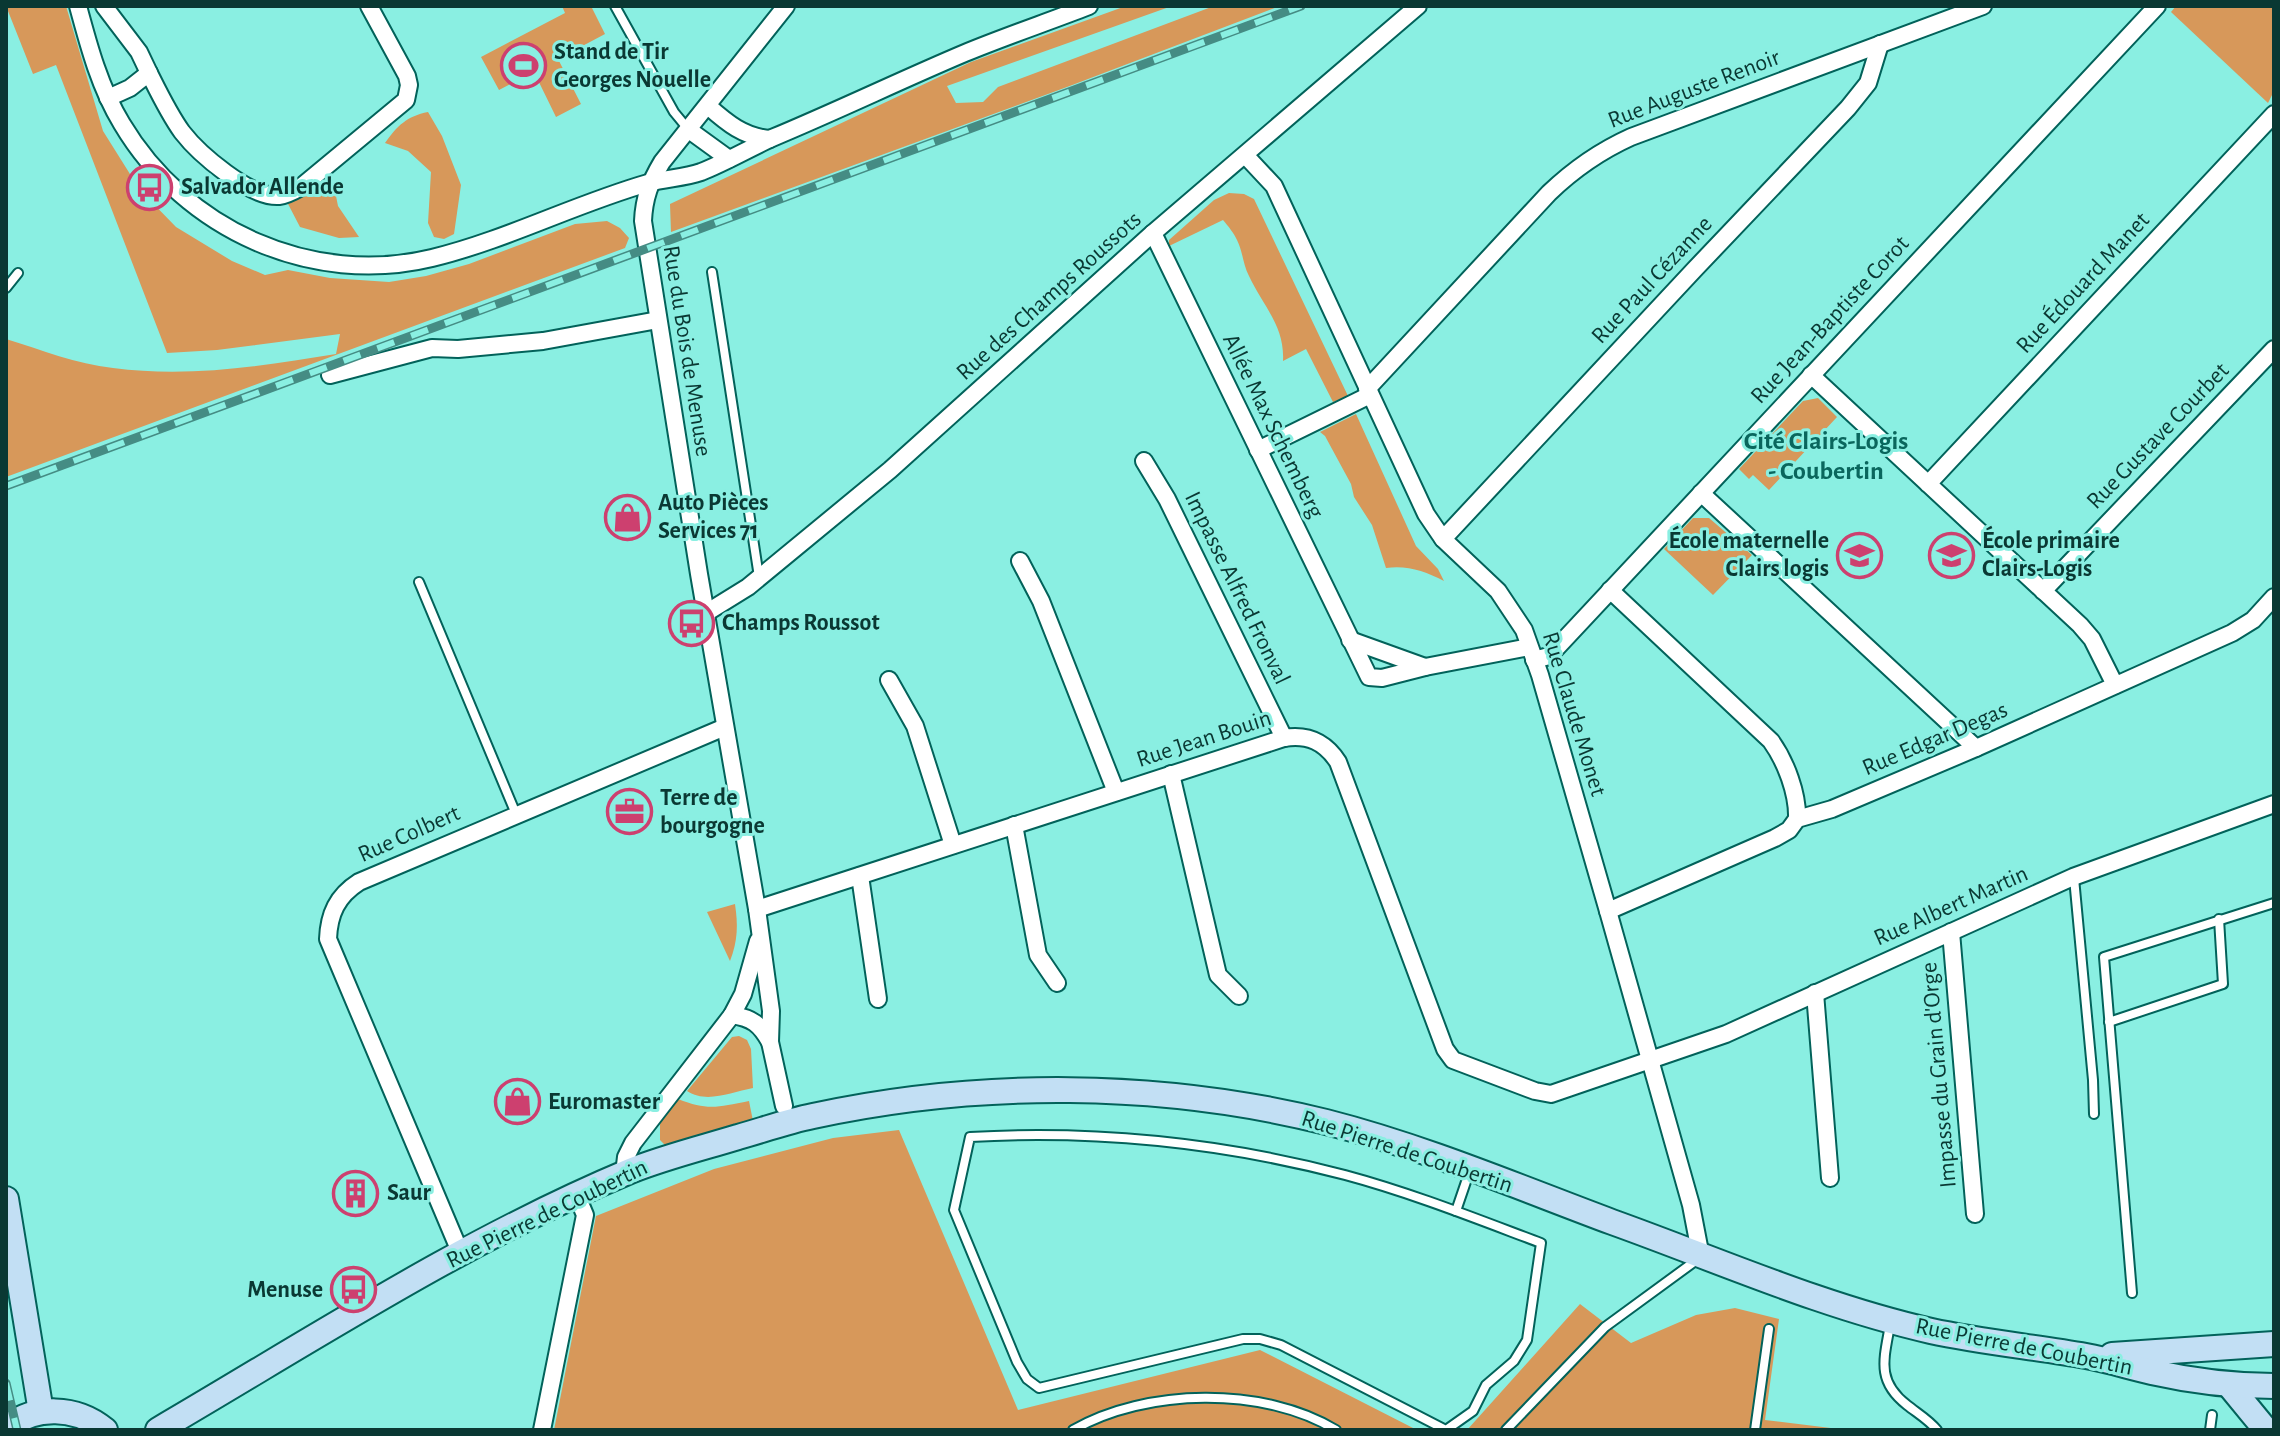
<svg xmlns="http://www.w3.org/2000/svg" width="2280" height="1436" viewBox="0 0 2280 1436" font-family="'Alegreya Sans',sans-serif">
<rect width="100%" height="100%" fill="#8aefe2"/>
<g fill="#d7985a">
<path d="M 6,6 L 66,6 L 103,131 L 140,190 L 176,227 L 232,261 L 265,275 L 288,270 L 330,278 L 389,282 L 426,276 L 469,264 L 575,224 L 607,221 L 620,228 L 629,238 L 625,248 L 6,477 L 6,339 C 42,350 76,364 113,368 C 189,378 262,366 336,354 L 340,334 L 217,350 L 167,353 L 56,65 L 33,74 Z"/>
<polygon points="562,6 591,6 605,34 558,59 581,104 556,117 534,72 499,90 481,57 565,13"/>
<polygon points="1126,6 1172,6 947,86 956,103 983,102 998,87 1214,6 1280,6 1067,87 671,232 670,204 971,62"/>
<polygon points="2176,6 2274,6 2274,91 2268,103 2171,12"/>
<path d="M 428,112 L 442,136 L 461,185 L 454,234 L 444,239 L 434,237 L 428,223 L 431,172 L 408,151 L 385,143 C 397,126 407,116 428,112 Z"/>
<polygon points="332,176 338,206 359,237 339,238 300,227 287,202 307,194"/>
<path d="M 1229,193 L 1244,194 L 1254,199 L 1348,396 L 1333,402 L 1306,349 L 1283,361 C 1285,326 1263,306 1249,276 C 1243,265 1243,252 1237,240 C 1234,233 1228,226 1223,220 L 1169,246 L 1169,240 L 1214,200 Z"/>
<polygon points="1818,398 1837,417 1769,490 1753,475 1749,479 1739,469 1803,401"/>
<path d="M 1356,414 L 1416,546 L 1438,569 L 1444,581 C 1425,571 1407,565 1386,568 L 1372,525 L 1354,497 L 1351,484 L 1325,436 L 1320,432 Z"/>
<polygon points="1693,518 1709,518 1752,555 1713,595 1664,549"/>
<path d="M 735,904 C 738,925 738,940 730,961 L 707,912 Z"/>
<path d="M 739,1036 L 747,1040 L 751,1049 L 753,1088 C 731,1092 707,1104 687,1091 L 732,1037 Z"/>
<path d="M 678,1099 C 708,1111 718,1107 749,1101 L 753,1121 L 666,1146 L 660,1140 L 660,1123 Z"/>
<polygon points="899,1130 1018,1410 1260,1350 1417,1430 554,1430 596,1216 714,1169 833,1138"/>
<polygon points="1580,1304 1631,1343 1696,1315 1735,1308 1779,1319 1765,1420 1847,1430 1467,1430"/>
</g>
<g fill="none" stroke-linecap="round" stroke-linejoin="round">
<defs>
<g id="lane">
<polyline points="615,6 674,112 688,129"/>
<polyline points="712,272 759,577"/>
<polyline points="6,288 18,273"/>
<polyline points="419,582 516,814"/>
<polyline points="2074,878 2093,1080 2094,1114"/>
<polyline points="2109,1022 2223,984 2219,919"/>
<polyline points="1456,1211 1470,1170"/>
<polyline points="2132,1293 2104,957 2274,903"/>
<path d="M 1890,1325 C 1884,1359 1876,1381 1907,1405 C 1917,1413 1929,1420 1937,1430"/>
<path d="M 1073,1430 C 1146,1388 1264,1386 1336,1430"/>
<path d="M 1446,1430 L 1281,1345 L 1260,1339 L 1243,1339 L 1039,1388 L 1027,1379 L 1017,1362 L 954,1210 L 970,1137 C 1095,1130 1223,1143 1345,1175 C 1412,1193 1477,1219 1541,1243 L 1527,1340 L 1514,1361 L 1486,1385 L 1473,1411 L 1446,1430"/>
<polyline points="1506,1430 1605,1327 1698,1259"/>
<polyline points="1755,1430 1769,1329"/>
<polyline points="2210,1430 2212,1415"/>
</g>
<g id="street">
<path d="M 78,6 C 89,47 100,88 122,124 C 185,230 312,287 432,258 C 506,240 575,204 648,183 C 666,178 684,178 701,172 C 726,162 748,149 772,138 C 837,111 901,80 965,53 C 1006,36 1048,22 1089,6"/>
<polyline points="104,6 139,52 149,73"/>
<path d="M 108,98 L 130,88 L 149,73 C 159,93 169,114 182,132 C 199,154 250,198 279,196 C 287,195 294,191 301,187 L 406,100 L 409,85 L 407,76 L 369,6"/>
<path d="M 708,106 C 727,123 744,137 770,139"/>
<polyline points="689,130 729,159"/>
<polyline points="1245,155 1274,186 1426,514 1443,539 1498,591 1524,630 1540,675 1608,911 1691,1205 1701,1257"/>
<polyline points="1153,233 1369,677 1382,678 1425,667 1529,647"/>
<polyline points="330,375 432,348 458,349 543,341 658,320"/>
<polyline points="1811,375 2080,625 2092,639 2115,685"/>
<path d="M 1367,389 L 1549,193 C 1574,169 1600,151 1631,137 L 1983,6"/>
<polyline points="1258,450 1370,395"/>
<polyline points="1144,461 1167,499 1284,738"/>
<polyline points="1928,484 2274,114"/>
<polyline points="1701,493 1976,748"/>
<polyline points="1443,539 1694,270 1848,108 1868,83 1880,44"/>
<polyline points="1020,561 1041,601 1116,792"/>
<path d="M 1610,590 L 1771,741 C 1786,762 1798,794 1797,819"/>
<polyline points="2043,591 2274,349"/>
<polyline points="706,613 748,587 890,470 1153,233 1418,6"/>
<polyline points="1350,640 1425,667"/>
<polyline points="1534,660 1549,656 2157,6"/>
<polyline points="889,680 915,726 953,845"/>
<polyline points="1171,774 1218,975 1239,996"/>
<polyline points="1014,825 1038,955 1057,983"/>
<polyline points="860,876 878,999"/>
<path d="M 757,909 L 1284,738 C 1308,734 1325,742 1338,762 L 1445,1049 L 1453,1060 L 1535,1091 L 1551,1094 L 1726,1034 L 2073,877 L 2274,804"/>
<polyline points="1608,911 1775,838 1789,830 1797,819 1832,809 1976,748 2232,633 2253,620 2274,597"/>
<polyline points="1951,932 1975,1214"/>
<polyline points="1815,993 1830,1178"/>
<path d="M 732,1015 C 752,1018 760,1024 770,1042"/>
<path d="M 784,1106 L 770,1042 L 771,1011 L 757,909 L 699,574 L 643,221 C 644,198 650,182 662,162 L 786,6"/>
<polyline points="624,1174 626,1157 633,1143 732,1015 743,994 758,941"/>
<path d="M 461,1254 L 328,939 C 329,914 337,896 359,882 L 725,727"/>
<polyline points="542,1430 585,1215 577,1196"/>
</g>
<g id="secondary">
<polyline points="6,1199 41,1412"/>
<polyline points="2112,1355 2274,1344"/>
<polyline points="2229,1385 2266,1430"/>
<path d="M 6,1428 C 35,1405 76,1406 105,1430"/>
<path d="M 158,1430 C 312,1340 465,1240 630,1171 C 665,1157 702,1148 738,1137 C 763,1130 788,1121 813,1116 C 979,1080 1161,1081 1326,1122 C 1424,1147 1518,1187 1612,1222 C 1718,1260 1821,1306 1931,1331 C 1982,1342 2035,1347 2086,1356 C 2108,1360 2130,1367 2152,1372 C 2192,1381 2233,1386 2274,1386"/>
</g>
</defs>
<use href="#lane" stroke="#02625a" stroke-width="12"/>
<use href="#street" stroke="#02625a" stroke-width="20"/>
<use href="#secondary" stroke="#02625a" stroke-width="28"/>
<use href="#lane" stroke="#fff" stroke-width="8"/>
<use href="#street" stroke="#fff" stroke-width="16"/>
<use href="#secondary" stroke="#c2dff4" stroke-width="24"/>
<defs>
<g id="rail">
<polyline points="6,486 1301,6"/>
<polyline points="6,1383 17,1430"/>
</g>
</defs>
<use href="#rail" stroke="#458c84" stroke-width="9"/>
<use href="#rail" stroke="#8aefe2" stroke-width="6" stroke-dasharray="18" stroke-linecap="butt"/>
</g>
<defs>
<symbol id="stadium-ring" viewBox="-11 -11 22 22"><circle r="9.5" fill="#8aefe2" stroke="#cd406f" stroke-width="1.5"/><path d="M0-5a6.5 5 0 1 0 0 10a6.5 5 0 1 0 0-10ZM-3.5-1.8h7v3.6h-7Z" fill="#cd406f"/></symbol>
<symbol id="bus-ring" viewBox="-11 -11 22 22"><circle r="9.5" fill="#8aefe2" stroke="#cd406f" stroke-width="1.5"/><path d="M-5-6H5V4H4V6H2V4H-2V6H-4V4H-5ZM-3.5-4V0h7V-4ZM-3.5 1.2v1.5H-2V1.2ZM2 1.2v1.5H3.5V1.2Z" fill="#cd406f"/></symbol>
<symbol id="shop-ring" viewBox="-11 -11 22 22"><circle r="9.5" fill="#8aefe2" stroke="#cd406f" stroke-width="1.5"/><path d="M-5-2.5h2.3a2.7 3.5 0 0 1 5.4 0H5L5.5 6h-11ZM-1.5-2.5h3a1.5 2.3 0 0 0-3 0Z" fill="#cd406f"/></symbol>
<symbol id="school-ring" viewBox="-11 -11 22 22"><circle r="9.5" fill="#8aefe2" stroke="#cd406f" stroke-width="1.5"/><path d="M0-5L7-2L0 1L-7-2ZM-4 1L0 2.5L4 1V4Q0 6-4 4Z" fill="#cd406f"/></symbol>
<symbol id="office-ring" viewBox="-11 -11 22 22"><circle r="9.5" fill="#8aefe2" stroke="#cd406f" stroke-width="1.5"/><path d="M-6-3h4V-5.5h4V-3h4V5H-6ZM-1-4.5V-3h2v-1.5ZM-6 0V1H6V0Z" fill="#cd406f"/></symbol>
<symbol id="building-ring" viewBox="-11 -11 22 22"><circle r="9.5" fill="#8aefe2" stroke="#cd406f" stroke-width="1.5"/><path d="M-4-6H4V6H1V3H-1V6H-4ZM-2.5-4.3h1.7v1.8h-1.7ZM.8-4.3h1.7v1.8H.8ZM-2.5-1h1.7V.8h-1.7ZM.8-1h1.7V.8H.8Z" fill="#cd406f"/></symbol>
</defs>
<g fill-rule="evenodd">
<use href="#stadium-ring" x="498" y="40" width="51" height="51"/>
<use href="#bus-ring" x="124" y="162" width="51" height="51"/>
<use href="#shop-ring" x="602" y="492" width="51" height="51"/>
<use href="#school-ring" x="1834" y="530" width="51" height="51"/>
<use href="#school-ring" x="1926" y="530" width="51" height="51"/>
<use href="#bus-ring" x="666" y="598" width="51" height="51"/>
<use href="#office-ring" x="604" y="786" width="51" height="51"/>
<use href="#shop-ring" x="492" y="1076" width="51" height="51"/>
<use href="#building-ring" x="330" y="1168" width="51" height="51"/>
<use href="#bus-ring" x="328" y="1264" width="51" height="51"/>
</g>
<g text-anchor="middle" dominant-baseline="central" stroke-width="6" stroke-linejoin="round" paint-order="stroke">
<g font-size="24" font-weight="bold" fill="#0a3833" stroke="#8aefe2" text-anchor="start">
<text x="554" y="52">Stand de Tir<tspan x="554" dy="28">Georges Nouelle</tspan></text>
<text x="181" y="187">Salvador Allende</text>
<text x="658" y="503">Auto Pièces<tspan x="658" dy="28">Services 71</tspan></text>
<text x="1829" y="541" text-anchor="end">École maternelle<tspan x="1829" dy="28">Clairs logis</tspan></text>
<text x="1982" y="541">École primaire<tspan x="1982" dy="28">Clairs-Logis</tspan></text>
<text x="722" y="623">Champs Roussot</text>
<text x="660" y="798">Terre de<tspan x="660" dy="28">bourgogne</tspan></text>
<text x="548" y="1102">Euromaster</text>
<text x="387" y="1193">Saur</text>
<text x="323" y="1290" text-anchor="end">Menuse</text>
</g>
<g font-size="24" fill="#0a3833" stroke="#8aefe2">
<text transform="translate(1694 89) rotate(-21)">Rue Auguste Renoir</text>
<text transform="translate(1652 280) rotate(-47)">Rue Paul Cézanne</text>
<text transform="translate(2083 283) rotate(-47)">Rue Édouard Manet</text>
<text transform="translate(1049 296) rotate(-42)">Rue des Champs Roussots</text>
<text transform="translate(1830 320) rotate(-47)">Rue Jean-Baptiste Corot</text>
<text transform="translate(687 351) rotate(81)">Rue du Bois de Menuse</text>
<text transform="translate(1273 426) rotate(64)">Allée Max Schemberg</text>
<text transform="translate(2158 436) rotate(-46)">Rue Gustave Courbet</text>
<text transform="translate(1237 588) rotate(64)">Impasse Alfred Fronval</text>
<text transform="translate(1574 714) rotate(73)">Rue Claude Monet</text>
<text transform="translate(1204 739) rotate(-18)">Rue Jean Bouin</text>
<text transform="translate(1935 739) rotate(-23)">Rue Edgar Degas</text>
<text transform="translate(409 834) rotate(-24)">Rue Colbert</text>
<text transform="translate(1951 906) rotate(-24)">Rue Albert Martin</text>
<text transform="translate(1939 1075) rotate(-95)">Impasse du Grain d'Orge</text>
<text transform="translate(1407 1152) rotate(18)">Rue Pierre de Coubertin</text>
<text transform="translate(547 1214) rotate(-26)">Rue Pierre de Coubertin</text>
<text transform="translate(2024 1347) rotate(11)">Rue Pierre de Coubertin</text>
</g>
<g font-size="26" font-weight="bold" fill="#0a665d" stroke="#8aefe2">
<text x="1826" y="441">Cité Clairs-Logis<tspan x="1826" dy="30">- Coubertin</tspan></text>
</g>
</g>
<rect width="2280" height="1436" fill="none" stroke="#0a3833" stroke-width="16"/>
</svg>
